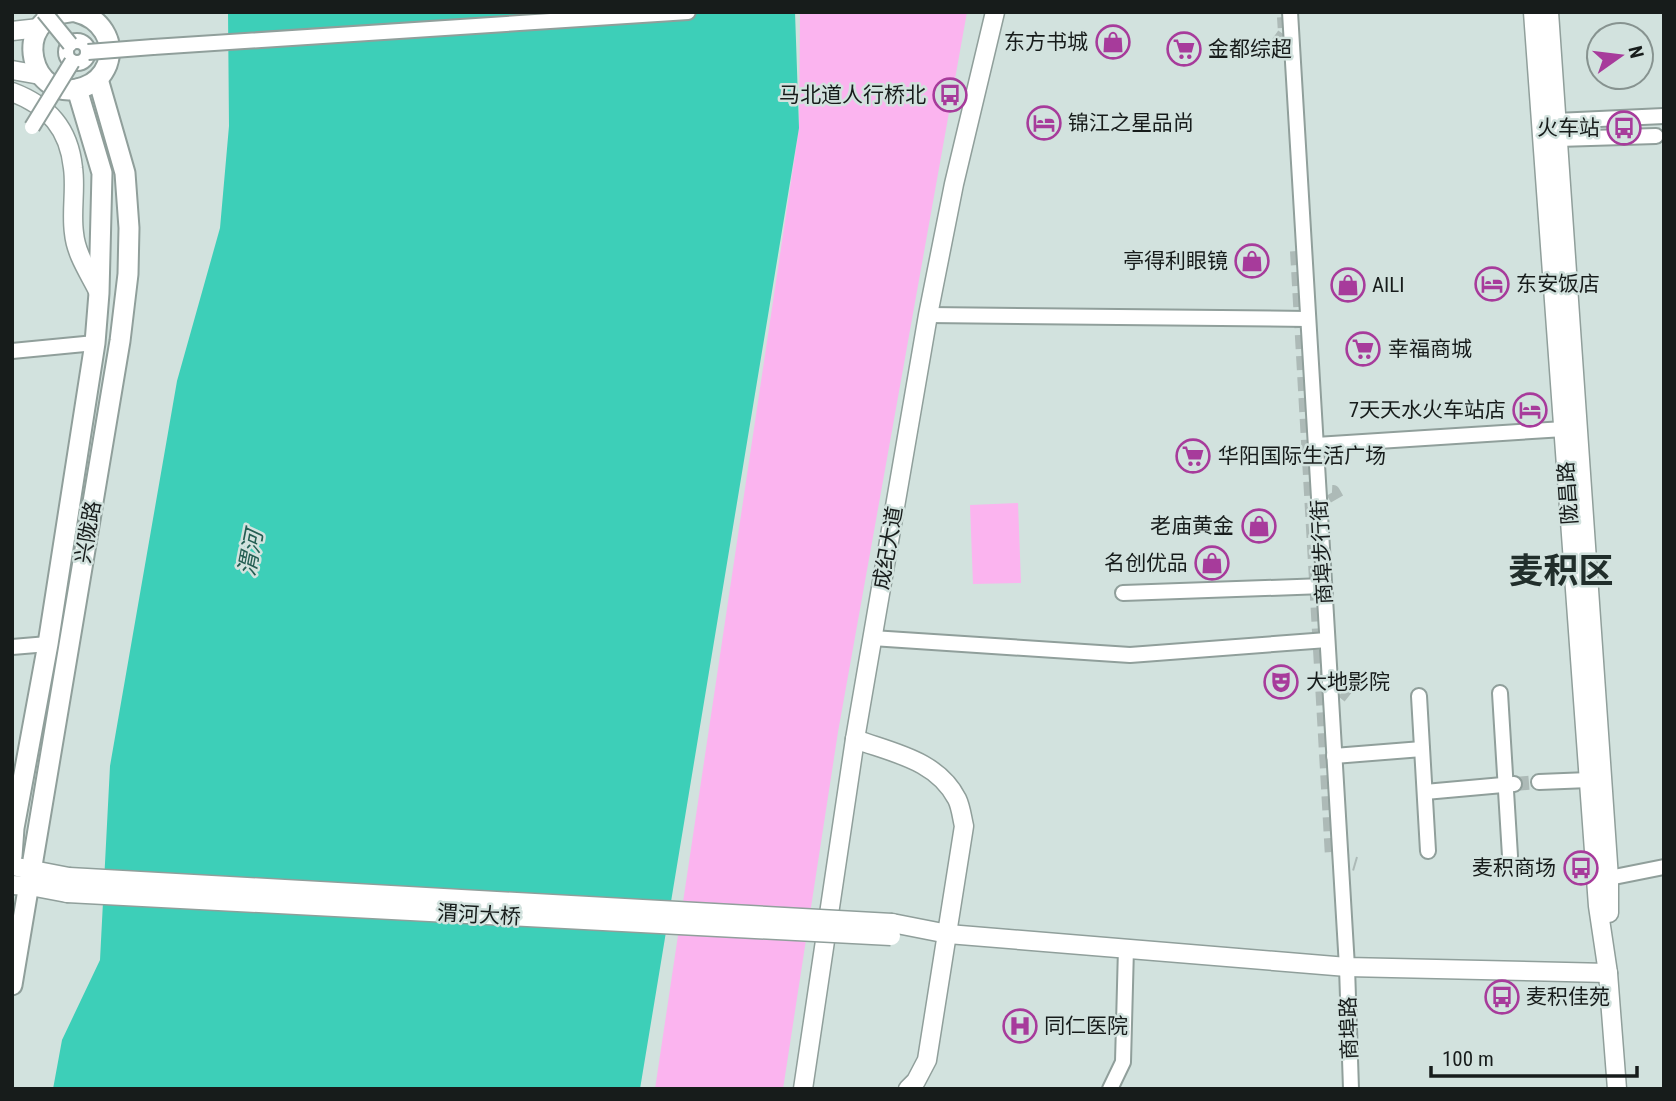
<svg xmlns="http://www.w3.org/2000/svg" width="1676" height="1101" viewBox="0 0 1676 1101" font-family="'Roboto Condensed','Noto Sans SC',sans-serif">
<rect width="100%" height="100%" fill="#d2e2de"/>
<g fill="#fbb4ef">
<polygon points="800,12 967,12 838,732 783,1089 655,1089 799,128"/>
<polygon points="1018,503 1021,583 973,584 970,505"/>
</g>
<polygon fill="#3dcfb8" points="228,12 795,12 799,128 640,1089 53,1089 62,1040 100,960 110,766 177,381 220,228 229,126"/>
<g fill="none" stroke-linecap="round" stroke-linejoin="round">
<g stroke="#adbab7" stroke-width="14" stroke-dasharray="14 7" stroke-linecap="butt">
<polyline points="1276,46 1285,33 1284,17"/>
<polyline points="1297,251 1332,857 1356,864"/>
<polyline points="1311,491 1333,492 1337,499"/>
<polyline points="1323,686 1339,688 1349,696"/>
<polyline points="1515,784 1539,782"/>
</g>
<defs>
<g id="minor">
<polyline points="1290,12 1347,967 1351,1089"/>
<circle cx="77" cy="52" r="11"/>
<polyline points="153,47 688,12"/>
<polyline points="1556,121 1664,116"/>
<polyline points="1558,139 1656,136"/>
<polyline points="928,315 1308,319"/>
<polyline points="12,351 95,343"/>
<polyline points="1316,445 1564,429"/>
<polyline points="1123,593 1324,586"/>
<polyline points="872,638 1130,655 1327,640"/>
<polyline points="12,647 48,644"/>
<polyline points="1500,693 1510,856"/>
<polyline points="1419,696 1428,851"/>
<polyline points="1334,756 1422,749"/>
<polyline points="1539,782 1589,780"/>
<polyline points="1425,792 1514,784"/>
<polyline points="1609,878 1664,867"/>
<polyline points="1110,1089 1123,1062 1126,948"/>
</g>
<g id="major">
<polyline points="1533,12 1598,906 1608,973 1617,1089"/>
<polyline points="1549,12 1609,878 1609,913"/>
<polyline points="12,31 39,28"/>
<polyline points="12,70 40,75"/>
<path d="M 12,92 C 49,106 69,129 73,168 C 76,189 71,212 74,233 C 76,255 90,274 99,293"/>
<path d="M 855,739 C 893,753 937,760 957,799 C 961,807 962,818 964,826 L 927,1060 L 916,1081 L 908,1089"/>
<polyline points="12,866 69,877"/>
<polyline points="12,885 30,886 67,893"/>
<polyline points="892,923 948,934 1347,967 1608,973"/>
<polyline points="803,1089 855,739 928,315 954,184 995,12"/>
</g>
<g id="highway">
<path d="M 70,12 C 9,16 30,107 84,87 C 95,83 103,75 107,65 C 116,40 100,18 76,12"/>
<polyline points="12,856 14,828 48,644 95,343 99,293 102,173 77,89"/>
<polyline points="12,985 120,341 128,274 129,228 125,173 98,79"/>
</g>
</defs>
<use href="#minor" stroke="#909f9b" stroke-width="18"/>
<use href="#major" stroke="#909f9b" stroke-width="21"/>
<use href="#highway" stroke="#909f9b" stroke-width="23"/>
<use href="#minor" stroke="#fff" stroke-width="14"/>
<use href="#major" stroke="#fff" stroke-width="18"/>
<use href="#highway" stroke="#fff" stroke-width="19"/>
<defs>
<g id="minor-bridge">
<polyline points="44,12 70,44"/>
<polyline points="88,52 153,47"/>
<polyline points="32,127 72,62"/>
</g>
<g id="major-bridge">
<polyline points="69,877 892,923"/>
<polyline points="67,893 891,936"/>
</g>
</defs>
<use href="#minor-bridge" stroke="#909f9b" stroke-width="18" stroke-linecap="butt"/>
<use href="#major-bridge" stroke="#909f9b" stroke-width="21" stroke-linecap="butt"/>
<use href="#minor-bridge" stroke="#fff" stroke-width="14"/>
<use href="#major-bridge" stroke="#fff" stroke-width="18"/>
</g>
<defs>
<symbol id="shop-ring" viewBox="-11 -11 22 22"><circle r="9.5" fill="#d2e2de" stroke="#a73b9b" stroke-width="1.5"/><path d="M-5-2.5h2.3a2.7 3.5 0 0 1 5.4 0H5L5.5 6h-11ZM-1.5-2.5h3a1.5 2.3 0 0 0-3 0Z" fill="#a73b9b"/></symbol>
<symbol id="supermarket-ring" viewBox="-11 -11 22 22"><circle r="9.5" fill="#d2e2de" stroke="#a73b9b" stroke-width="1.5"/><path d="M-6-5.5h2.5l.6 2H6L4.5 2H-2.5L-4.4-4H-6ZM-1.5 3.2a1.3 1.3 0 1 0 .1 0ZM3 3.2a1.3 1.3 0 1 0 .1 0Z" fill="#a73b9b"/></symbol>
<symbol id="bus-ring" viewBox="-11 -11 22 22"><circle r="9.5" fill="#d2e2de" stroke="#a73b9b" stroke-width="1.5"/><path d="M-5-6H5V4H4V6H2V4H-2V6H-4V4H-5ZM-3.5-4V0h7V-4ZM-3.5 1.2v1.5H-2V1.2ZM2 1.2v1.5H3.5V1.2Z" fill="#a73b9b"/></symbol>
<symbol id="hotel-ring" viewBox="-11 -11 22 22"><circle r="9.5" fill="#d2e2de" stroke="#a73b9b" stroke-width="1.5"/><path d="M-6-4.5h1.5V1H6V5H4.5V3h-9V5H-6ZM-4 0a1.8 1.8 0 1 1 3.6 0ZM.5 0V-2.5h3Q6-2.5 6 0Z" fill="#a73b9b"/></symbol>
<symbol id="theatre-ring" viewBox="-11 -11 22 22"><circle r="9.5" fill="#d2e2de" stroke="#a73b9b" stroke-width="1.5"/><path d="M-5-5.5Q0-4 5-5.5V0Q5 5 0 6Q-5 5-5 0ZM-3.3-2.5H-1v1.5H-3.3ZM1-2.5H3.3v1.5H1ZM-2.8 1Q0 5.5 2.8 1Z" fill="#a73b9b"/></symbol>
<symbol id="hospital-ring" viewBox="-11 -11 22 22"><circle r="9.5" fill="#d2e2de" stroke="#a73b9b" stroke-width="1.5"/><path d="M-5-5h3v3.5h4V-5h3V5h-3V1.5h-4V5h-3Z" fill="#a73b9b"/></symbol>
</defs>
<g fill-rule="evenodd">
<use href="#shop-ring" x="1094" y="23" width="38" height="38"/>
<use href="#supermarket-ring" x="1165" y="30" width="38" height="38"/>
<use href="#bus-ring" x="931" y="76" width="38" height="38"/>
<use href="#hotel-ring" x="1025" y="104" width="38" height="38"/>
<use href="#bus-ring" x="1605" y="109" width="38" height="38"/>
<use href="#shop-ring" x="1233" y="242" width="38" height="38"/>
<use href="#hotel-ring" x="1473" y="265" width="38" height="38"/>
<use href="#shop-ring" x="1329" y="266" width="38" height="38"/>
<use href="#supermarket-ring" x="1344" y="330" width="38" height="38"/>
<use href="#hotel-ring" x="1511" y="391" width="38" height="38"/>
<use href="#supermarket-ring" x="1174" y="437" width="38" height="38"/>
<use href="#shop-ring" x="1240" y="507" width="38" height="38"/>
<use href="#shop-ring" x="1193" y="544" width="38" height="38"/>
<use href="#theatre-ring" x="1262" y="663" width="38" height="38"/>
<use href="#bus-ring" x="1562" y="849" width="38" height="38"/>
<use href="#bus-ring" x="1483" y="978" width="38" height="38"/>
<use href="#hospital-ring" x="1001" y="1007" width="38" height="38"/>
</g>
<g text-anchor="middle" dominant-baseline="central" stroke-width="5" stroke-linejoin="round" paint-order="stroke">
<g font-size="21" fill="#171c1b" stroke="#d2e2de" text-anchor="start">
<text x="1088" y="42" text-anchor="end">东方书城</text>
<text x="1208" y="49">金都综超</text>
<text x="926" y="95" text-anchor="end">马北道人行桥北</text>
<text x="1068" y="123">锦江之星品尚</text>
<text x="1600" y="128" text-anchor="end">火车站</text>
<text x="1228" y="261" text-anchor="end">亭得利眼镜</text>
<text x="1516" y="284">东安饭店</text>
<text x="1372" y="285">AILI</text>
<text x="1388" y="349">幸福商城</text>
<text x="1506" y="410" text-anchor="end">7天天水火车站店</text>
<text x="1218" y="456">华阳国际生活广场</text>
<text x="1234" y="526" text-anchor="end">老庙黄金</text>
<text x="1188" y="563" text-anchor="end">名创优品</text>
<text x="1306" y="682">大地影院</text>
<text x="1556" y="868" text-anchor="end">麦积商场</text>
<text x="1526" y="997">麦积佳苑</text>
<text x="1044" y="1026">同仁医院</text>
</g>
<g font-size="21" fill="#171c1b" stroke="#d2e2de">
<text transform="translate(1568 493) rotate(-94)">陇昌路</text>
<text transform="translate(88 532) rotate(-80)">兴陇路</text>
<text transform="translate(888 548) rotate(-80)">成纪大道</text>
<text transform="translate(1322 552) rotate(-93)">商埠步行街</text>
<text transform="translate(479 915) rotate(3)">渭河大桥</text>
<text transform="translate(1349 1028) rotate(-92)">商埠路</text>
</g>
<g font-size="23" font-style="italic" fill="#245e53" stroke="#d2e2de">
<text transform="translate(251 553) rotate(-79)">渭河</text>
</g>
<g font-size="35" font-weight="bold" fill="#212e2b" stroke="#d2e2de">
<text x="1561" y="571">麦积区</text>
</g>
</g>
<rect width="1676" height="1101" fill="none" stroke="#171c1b" stroke-width="28"/>
<g transform="translate(1620 56) rotate(76)"><circle r="33" fill="#d2e2de" stroke="#879390" stroke-width="2"/>
<path d="M0-5L12 26L0 18L-12 26Z" fill="#a73b9b"/>
<text y="-10" font-size="19" font-weight="bold" text-anchor="middle" fill="#171c1b">N</text>
</g>
<path d="M1431 1066v10h206v-10" fill="none" stroke="#171c1b" stroke-width="3.5"/>
<text x="1442" y="1066" font-size="21" fill="#171c1b" stroke="#d2e2de" stroke-width="5" paint-order="stroke">100 m</text>
</svg>
